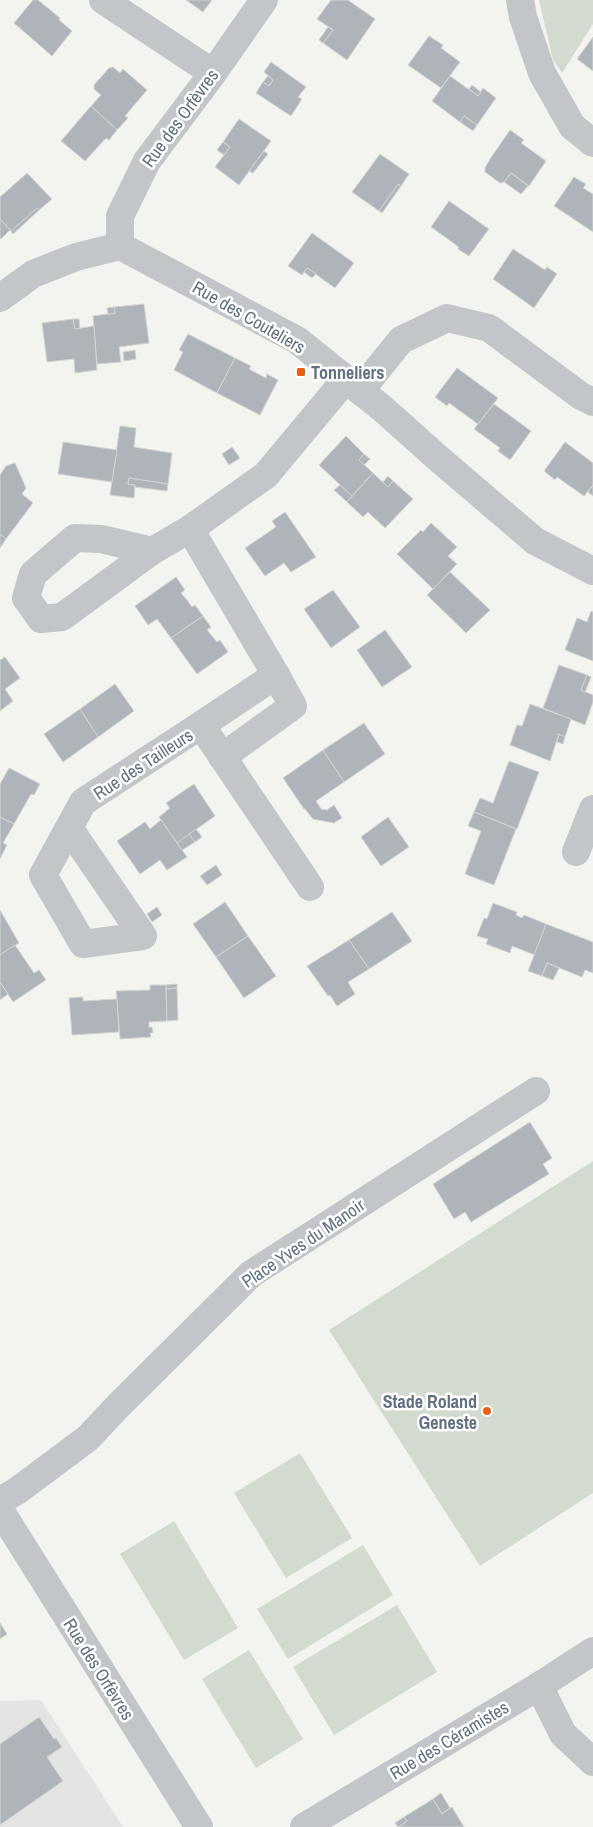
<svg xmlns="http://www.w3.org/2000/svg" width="593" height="1827" viewBox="0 0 593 1827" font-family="'Archivo Narrow',sans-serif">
<rect width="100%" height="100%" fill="#f3f4ef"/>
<polygon fill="#e4e5e3" points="41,1700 123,1827 0,1827 0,1701"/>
<g fill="#d3dbd0">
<polygon points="539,0 593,0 593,24 562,73 553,60"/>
<polygon points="593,1161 593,1493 480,1566 329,1330"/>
<polygon points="300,1453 352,1538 286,1578 234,1493"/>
<polygon points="174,1521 238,1628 184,1660 120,1554"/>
<polygon points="363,1545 393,1595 288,1659 257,1609"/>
<polygon points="397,1605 437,1672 334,1735 293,1667"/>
<polygon points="249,1650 303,1739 256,1768 202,1679"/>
</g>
<g fill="#aeb4ba" stroke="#d4d5d2">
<polygon points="33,0 38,0 60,18 59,20 72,31 52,56 14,23"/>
<polygon points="186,0 212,0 203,12"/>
<polygon points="331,0 348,0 375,19 347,60 323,43 333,30 317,19"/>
<polygon points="328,27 333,30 323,43 319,40"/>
<polygon points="429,36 443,45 441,48 460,62 441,88 408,65"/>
<polygon points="593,37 593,71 577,59"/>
<polygon points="271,62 306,87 298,97 302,99 291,116 256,93 263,82 269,86 273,80 264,72"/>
<polygon points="113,67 120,73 123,69 147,90 125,116 128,118 117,130 91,106 101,95 94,89 94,85 109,68"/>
<polygon points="268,76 273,80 269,86 263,82"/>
<polygon points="450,76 478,96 483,88 496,98 477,125 464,116 460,122 432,101"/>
<polygon points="472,85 481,92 478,96 469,89"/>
<polygon points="91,106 117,130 109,140 106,138 85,161 61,141"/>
<polygon points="464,116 477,125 473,131 460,122"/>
<polygon points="239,119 271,141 239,185 215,167 230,147 223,142"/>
<polygon points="510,130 524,140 521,143 546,161 529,186 511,173 504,182 500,183 485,172 485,168 490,159"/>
<polygon points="223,142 230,147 224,155 217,150"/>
<polygon points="264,151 268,154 253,173 249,171"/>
<polygon points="380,154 409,174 401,186 398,184 379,211 352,192"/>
<polygon points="27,173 52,199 39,210 37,208 11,231 0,219 0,197"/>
<polygon points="511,173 528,186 521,194 504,182"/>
<polygon points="574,177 586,184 583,188 593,194 593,232 554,206"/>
<polygon points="398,184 401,186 382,213 379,211"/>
<polygon points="449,201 489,229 469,256 458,249 459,247 431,227"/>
<polygon points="37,208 39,210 13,234 11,231"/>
<polygon points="0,219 10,230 1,239 0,238"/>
<polygon points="312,233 354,263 335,288 307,268 302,275 288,266"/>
<polygon points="513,249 545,270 547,267 557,274 534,308 493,279"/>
<polygon points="307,268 316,274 312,278 304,272"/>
<polygon points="144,304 149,343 119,347 121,362 97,364 93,316 115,313 114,307"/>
<polygon points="114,307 115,313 108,314 107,308"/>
<polygon points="73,319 75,329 94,326 97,370 75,373 74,359 47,362 42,323"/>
<polygon points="73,319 79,319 80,328 75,329"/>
<polygon points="188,334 235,358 217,393 174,370 183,352 179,350"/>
<polygon points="135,350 136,359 124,361 123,352"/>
<polygon points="235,358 251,366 249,369 266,378 267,374 278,380 260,415 217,393"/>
<polygon points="457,368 498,398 478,424 449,403 447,406 435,397"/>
<polygon points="494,404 531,431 510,460 498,451 500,448 474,429"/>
<polygon points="120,426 136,428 134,447 172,453 168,484 129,478 128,484 135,485 134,498 110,495"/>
<polygon points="346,436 364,454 359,460 373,473 352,496 319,465"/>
<polygon points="63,442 117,450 112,482 58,474"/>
<polygon points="565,442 593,463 593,485 584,496 557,477 555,480 544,471"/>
<polygon points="232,447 240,458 229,465 222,454"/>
<polygon points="364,454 370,459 364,465 359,460"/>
<polygon points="15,463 26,488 22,494 33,503 6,539 0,534 0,475 6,466"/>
<polygon points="373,473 388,487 393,481 413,499 385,528 368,512 363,517 347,502"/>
<polygon points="388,476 393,481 388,487 383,482"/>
<polygon points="129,478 168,484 167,491 135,487 135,485 128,484"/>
<polygon points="340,485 352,496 347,502 334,490"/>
<polygon points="593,485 593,496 588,492"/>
<polygon points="285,512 316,557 291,572 284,563 265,576 245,548 276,527 272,521"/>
<polygon points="431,523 457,547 448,556 457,564 433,589 397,554 421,530 423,532"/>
<polygon points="0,534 6,539 0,548"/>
<polygon points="450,572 490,610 466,633 427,595"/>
<polygon points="176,577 185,590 181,593 187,600 192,607 195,605 203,616 171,638 157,619 148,625 135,606"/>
<polygon points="333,590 360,627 331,648 304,609"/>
<polygon points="591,611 593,612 593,661 565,650 577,618 587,622"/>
<polygon points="203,616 211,627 207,630 217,642 220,640 228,652 197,674 171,638"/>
<polygon points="385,630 412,667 382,687 357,650"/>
<polygon points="5,657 20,678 5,689 13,701 0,711 0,660"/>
<polygon points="559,665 587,675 581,690 593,695 593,702 585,725 543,708"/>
<polygon points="587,675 591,677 585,692 581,690"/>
<polygon points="115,684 134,711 98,737 80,709"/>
<polygon points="530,704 571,719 565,737 559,734 550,761 510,745 517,725 522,726"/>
<polygon points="80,709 98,737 63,762 44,734"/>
<polygon points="364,723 385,754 344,782 323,750"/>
<polygon points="559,734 565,737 563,744 557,742"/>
<polygon points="323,750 344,782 316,801 321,809 327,810 334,805 342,818 334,823 313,819 305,809 304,809 283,778"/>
<polygon points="509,761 539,772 517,829 474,812 480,798 493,803"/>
<polygon points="9,768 40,784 34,795 31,794 14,824 0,817 0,784"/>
<polygon points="194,784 215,816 177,843 159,817 170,808 166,803"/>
<polygon points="474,812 516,829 494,885 465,874 481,831 468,826"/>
<polygon points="0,817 14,824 3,843 7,845 0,859"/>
<polygon points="388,817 409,847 381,866 361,837"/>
<polygon points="161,820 187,857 167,870 160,860 140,874 117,841 145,822 150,829"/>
<polygon points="196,829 202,837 195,842 189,834"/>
<polygon points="189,834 195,842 182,850 177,843"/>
<polygon points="216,865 222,875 207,885 200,876"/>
<polygon points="225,902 248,936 216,957 193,924"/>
<polygon points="493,903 517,912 516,915 522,918 524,915 546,924 535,955 512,946 510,953 486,944 488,939 477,936 484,918 487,919"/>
<polygon points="157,907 162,915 152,922 147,914"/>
<polygon points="0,910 19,943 0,955"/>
<polygon points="392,912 412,941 369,969 349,940"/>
<polygon points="546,924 593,942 593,973 585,970 582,977 547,963 542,976 528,971"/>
<polygon points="248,936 276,976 244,998 216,957"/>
<polygon points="349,940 369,969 348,982 355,994 337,1006 330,995 328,996 307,966"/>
<polygon points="15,945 34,973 39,970 46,980 13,1002 0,982 0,955"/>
<polygon points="547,963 559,968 553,980 542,976"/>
<polygon points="0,982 8,994 0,1000"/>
<polygon points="177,984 177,988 166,989 166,985"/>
<polygon points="150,985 166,985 167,1021 149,1022 149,1027 152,1027 153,1033 150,1033 151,1037 120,1039 116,991 150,990"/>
<polygon points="177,988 178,1020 167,1021 166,989"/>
<polygon points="83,997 83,1001 117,999 119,1032 72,1035 69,998"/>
<polygon points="530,1122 552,1158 543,1164 549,1174 471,1222 465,1212 454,1219 433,1184"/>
<polygon points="0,1623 7,1634 0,1639"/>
<polygon points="39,1717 54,1739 56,1738 62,1747 47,1757 63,1781 0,1825 0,1744"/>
<polygon points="441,1793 450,1808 442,1814 433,1799"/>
<polygon points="433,1799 442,1814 452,1807 464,1827 398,1827 407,1821 404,1817"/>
<polygon points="404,1817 407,1821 398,1827 395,1823"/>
</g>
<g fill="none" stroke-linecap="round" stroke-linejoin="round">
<g stroke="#c3c6c9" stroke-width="28">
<polyline points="103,0 213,73"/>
<polyline points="520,0 523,17 542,73 572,126 593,143"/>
<polyline points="120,246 120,216 147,161 213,73 264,0"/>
<polyline points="0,298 33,274 76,257 120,246 297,340 383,409 439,459 535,541 593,571"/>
<polyline points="360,391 401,340 447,318 489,328 581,396 593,402"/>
<polyline points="190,529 276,675"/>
<polyline points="152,551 101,539 75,538 33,574 26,598 41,619 62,617 152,551 190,529 266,475 346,379"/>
<polyline points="222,757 293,706 276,675 201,725 310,887"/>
<polyline points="69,828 143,936 83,944 43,875 83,802 201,725"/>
<polyline points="576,852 593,809"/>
<polyline points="0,1501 17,1491 88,1438 118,1406 251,1274 536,1091"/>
<polyline points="0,1510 199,1827"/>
<polyline points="539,1686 563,1734 593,1762"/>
<polyline points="304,1827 539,1686 593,1651"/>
</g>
</g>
<g fill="#ec5e17" stroke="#fff" stroke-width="2">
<rect x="296" y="367" width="10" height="10" rx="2.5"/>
<circle cx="487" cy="1411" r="5"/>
</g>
<g text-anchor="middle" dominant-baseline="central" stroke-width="5" stroke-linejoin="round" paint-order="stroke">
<g font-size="18" fill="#617082" stroke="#fff">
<text transform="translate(180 118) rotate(-54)">Rue des Orfèvres</text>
<text transform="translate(249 317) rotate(30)">Rue des Couteliers</text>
<text transform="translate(143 764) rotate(-33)">Rue des Tailleurs</text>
<text transform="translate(303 1243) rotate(-34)">Place Yves du Manoir</text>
<text transform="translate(99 1669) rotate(58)">Rue des Orfèvres</text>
<text transform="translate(449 1740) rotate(-31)">Rue des Céramistes</text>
</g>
<g font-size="18" font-weight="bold" fill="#617082" stroke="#fff" text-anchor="start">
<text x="311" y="372">Tonneliers</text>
<text x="477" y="1401" text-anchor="end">Stade Roland<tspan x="477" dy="21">Geneste</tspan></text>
</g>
</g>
</svg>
